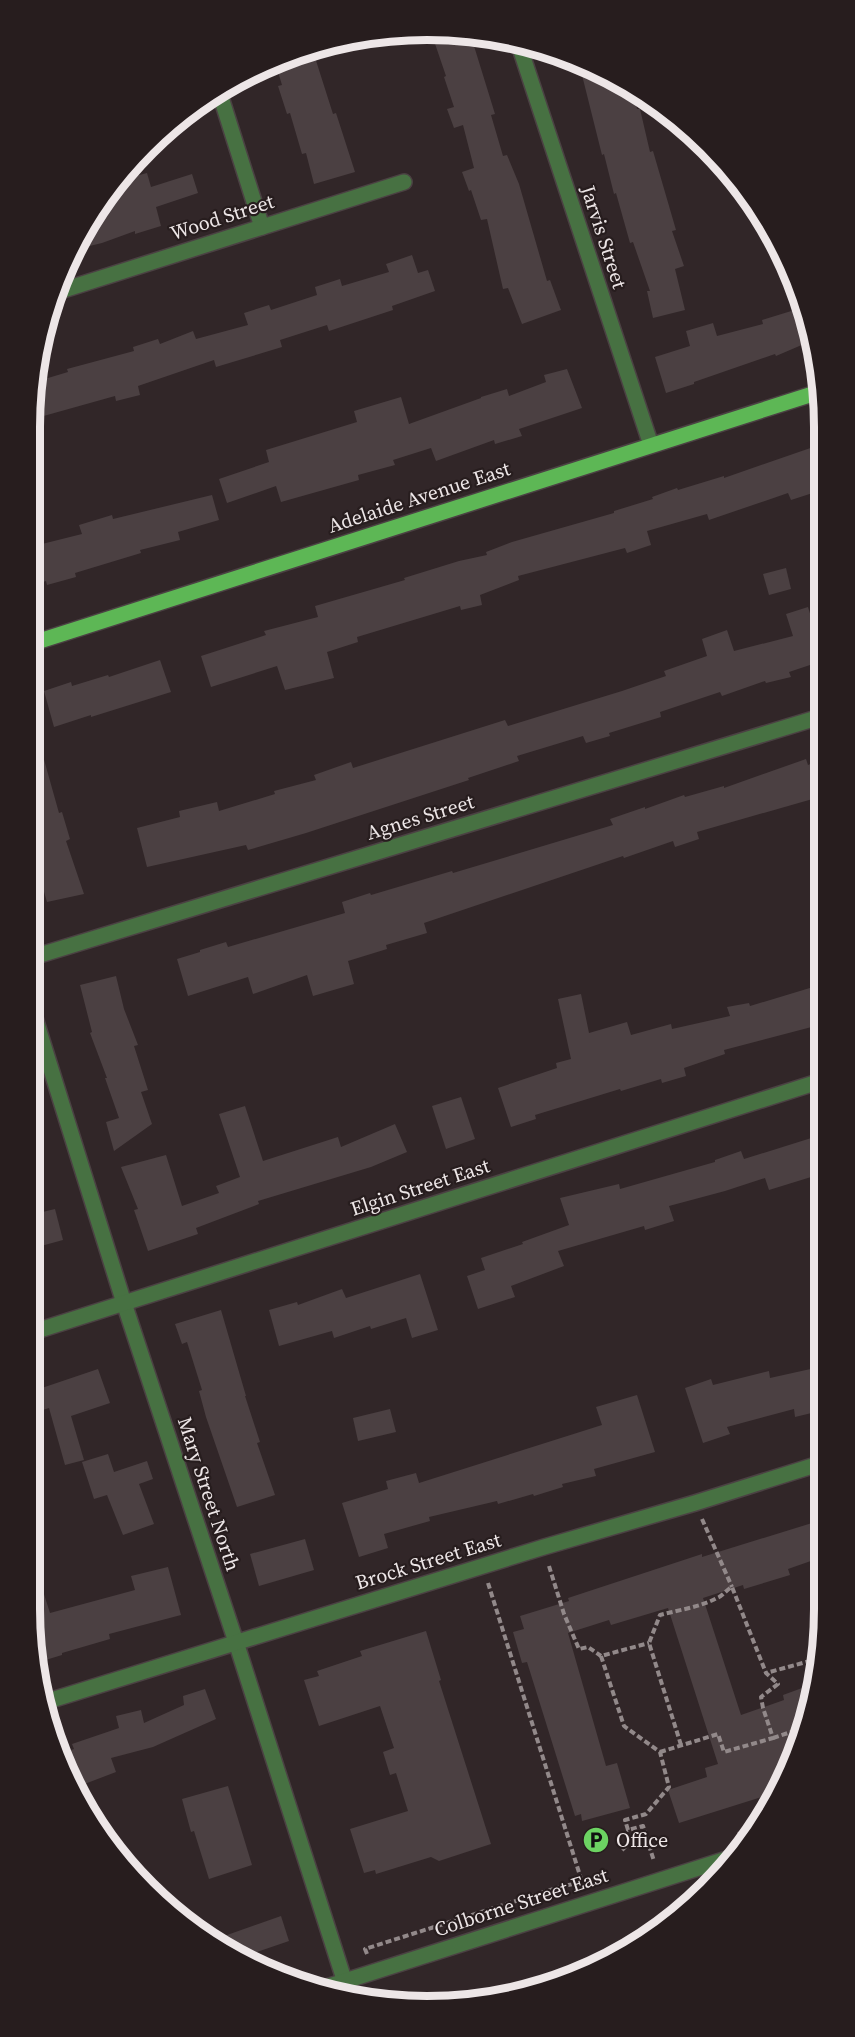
<svg xmlns="http://www.w3.org/2000/svg" width="855" height="2037" viewBox="0 0 855 2037" font-family="'Source Serif 4',serif">
<rect width="100%" height="100%" fill="#312628"/>
<g fill="#4b4042">
<polygon points="431,32 470,33 495,114 491,115 503,156 507,155 519,184 547,281 550,280 561,310 522,324 508,288 503,289 487,219 481,220 471,190 469,191 462,172 474,168 463,125 454,128 447,109 454,107 444,77 446,76"/>
<polygon points="312,48 333,114 336,113 355,172 314,184 306,153 302,154 290,113 287,114 278,86 282,85 275,62"/>
<polygon points="579,63 632,89 637,109 640,109 650,152 653,151 676,230 672,231 684,266 675,269 685,310 653,318 647,291 650,291 633,242 630,243 616,193 614,194 604,154 602,155"/>
<polygon points="147,173 151,187 192,174 198,193 156,207 161,226 135,234 135,231 102,243 73,250 83,229 117,181"/>
<polygon points="412,255 418,273 428,270 435,291 392,306 393,310 329,331 327,325 280,340 282,347 216,367 214,360 138,386 140,395 116,401 115,396 40,417 35,398 38,381 68,372 67,369 134,351 133,347 158,339 160,344 193,331 196,339 248,325 244,313 269,305 271,310 317,295 315,287 340,279 342,286 389,272 386,264"/>
<polygon points="801,308 811,341 776,356 775,354 694,382 694,384 666,393 655,357 690,346 686,331 713,323 717,336 763,324 762,320"/>
<polygon points="567,369 582,408 519,429 522,436 495,444 494,440 436,461 431,448 393,460 395,465 358,475 359,480 281,502 276,486 227,503 219,479 269,462 266,450 357,422 354,411 401,397 409,424 481,398 481,397 507,389 509,396 546,382 544,375"/>
<polygon points="822,444 822,490 791,500 788,493 709,520 707,514 647,531 651,545 627,553 625,548 518,576 519,580 480,595 482,605 461,610 460,606 357,637 358,642 327,652 334,678 285,690 277,666 211,687 201,656 266,635 264,631 318,617 315,606 405,580 404,578 459,561 487,555 486,552 512,542 614,513 614,511 653,499 652,497 677,488 678,490 724,476 724,478"/>
<polygon points="212,495 219,520 178,532 180,540 140,550 141,553 75,573 76,577 47,585 46,581 30,586 30,547 82,534 79,525 112,515 113,519"/>
<polygon points="786,568 791,589 769,595 763,574"/>
<polygon points="808,607 812,620 822,617 822,661 789,672 791,677 766,683 765,681 722,696 720,692 660,712 661,717 609,733 610,736 586,743 583,736 517,756 519,761 468,778 469,780 306,833 248,850 246,845 147,867 137,828 180,817 179,811 217,802 219,811 275,794 274,791 316,780 314,775 351,762 353,768 505,720 508,726 622,691 666,676 664,671 707,656 702,639 727,630 734,651 793,636 786,614"/>
<polygon points="160,660 171,692 91,717 91,715 54,727 44,691 71,682 72,686 108,675 109,677"/>
<polygon points="36,731 59,813 62,812 70,839 66,841 84,894 47,902 30,844 30,732"/>
<polygon points="806,759 808,765 823,759 823,796 697,832 699,839 675,847 673,841 624,858 623,856 424,923 427,933 386,945 387,949 348,961 354,984 313,996 307,975 253,994 248,977 188,996 177,959 200,952 200,950 226,942 228,947 345,913 342,902 370,893 371,895 452,871 453,873 613,825 610,819 645,807 645,809 684,795 685,797 724,786 724,788"/>
<polygon points="116,976 124,1009 138,1045 134,1046 148,1090 141,1092 152,1124 114,1151 106,1122 119,1118 105,1078 107,1078 90,1033 92,1032 80,985"/>
<polygon points="823,984 823,1024 724,1050 725,1054 684,1068 686,1076 662,1083 661,1079 621,1091 620,1089 535,1115 536,1119 511,1127 498,1088 557,1068 556,1063 571,1059 558,999 581,994 589,1033 627,1022 631,1035 671,1024 672,1029 730,1016 727,1007 749,1003 750,1006"/>
<polygon points="461,1097 475,1139 446,1149 432,1106"/>
<polygon points="245,1106 263,1161 338,1137 341,1147 395,1124 407,1152 371,1167 258,1201 259,1204 196,1228 198,1234 148,1251 134,1210 138,1209 121,1167 166,1155 182,1206 219,1193 216,1186 240,1177 219,1114"/>
<polygon points="824,1134 824,1173 769,1190 765,1178 725,1191 669,1206 674,1221 645,1230 644,1226 558,1251 564,1266 511,1286 515,1297 478,1309 467,1276 485,1270 481,1258 523,1244 522,1242 569,1225 560,1198 619,1184 620,1189 715,1162 715,1160 741,1151 744,1159"/>
<polygon points="55,1209 63,1240 30,1249 30,1215"/>
<polygon points="420,1274 438,1330 412,1338 406,1318 371,1329 370,1326 334,1338 332,1331 279,1346 269,1310 297,1302 298,1305 342,1289 346,1298"/>
<polygon points="221,1310 246,1396 245,1396 260,1442 257,1443 275,1495 237,1507 206,1417 199,1391 202,1390 187,1342 182,1344 175,1324"/>
<polygon points="824,1366 824,1410 795,1417 794,1409 727,1427 730,1434 703,1443 685,1388 711,1379 713,1385 769,1371 770,1378"/>
<polygon points="98,1369 110,1403 71,1416 84,1460 65,1465 49,1408 30,1414 30,1392"/>
<polygon points="637,1395 655,1452 594,1469 596,1476 562,1484 563,1487 534,1496 533,1494 498,1504 497,1501 429,1517 430,1521 384,1534 388,1548 359,1557 342,1503 388,1489 386,1481 416,1473 419,1483 602,1425 596,1407"/>
<polygon points="390,1409 396,1432 358,1441 353,1418"/>
<polygon points="108,1454 114,1472 147,1461 153,1479 139,1484 154,1524 123,1535 107,1495 94,1499 82,1462"/>
<polygon points="825,1519 825,1556 788,1569 790,1575 744,1589 743,1585 703,1598 741,1715 784,1700 783,1695 813,1684 804,1737 774,1793 679,1823 668,1790 707,1777 705,1768 718,1764 668,1608 611,1625 609,1620 568,1633 606,1766 617,1763 630,1808 582,1821 581,1814 575,1816 527,1662 522,1663 513,1632 524,1629 520,1616 569,1601 568,1598 702,1554 702,1557"/>
<polygon points="305,1539 314,1570 259,1586 250,1554"/>
<polygon points="35,1566 50,1613 135,1590 131,1576 168,1567 181,1615 109,1634 110,1639 62,1653 62,1655 39,1662 30,1610 30,1567"/>
<polygon points="426,1631 441,1680 439,1681 491,1844 439,1861 431,1857 376,1874 375,1870 364,1873 350,1829 408,1811 396,1773 390,1775 383,1752 394,1748 380,1706 319,1726 304,1680 319,1676 317,1671 362,1656 360,1651"/>
<polygon points="205,1689 216,1719 153,1747 111,1758 116,1772 74,1788 59,1754 74,1749 72,1744 119,1728 116,1716 141,1710 144,1723 184,1705 183,1696"/>
<polygon points="228,1786 252,1865 209,1879 194,1831 191,1832 182,1799"/>
<polygon points="281,1916 289,1941 239,1958 229,1954 213,1940"/>
</g>
<g fill="none" stroke-linecap="round" stroke-linejoin="round">
<defs>
<g id="minor">
<polyline points="518,42 651,445"/>
<polyline points="219,91 262,227"/>
<polyline points="54,293 404,182"/>
<polyline points="30,958 823,716"/>
<polyline points="30,1002 124,1303 236,1642 350,1998"/>
<polyline points="30,1333 824,1080"/>
<polyline points="45,1702 544,1547 695,1503 825,1462"/>
<polyline points="317,1990 739,1855"/>
</g>
<polyline id="major" points="30,644 822,391"/>
</defs>
<use href="#minor" stroke="#4b4143" stroke-width="18"/>
<use href="#major" stroke="#4b4143" stroke-width="18"/>
<g stroke="#92898a" stroke-width="4" stroke-dasharray="6 3" stroke-linecap="butt">
<polyline points="702,1519 732,1587"/>
<polyline points="549,1566 564,1614 579,1649 588,1647 601,1656"/>
<polyline points="488,1583 583,1885"/>
<polyline points="773,1738 806,1727"/>
<path d="M 681,1745 L 649,1643 L 660,1615 C 679,1610 700,1607 717,1598 C 723,1596 726,1590 732,1587 L 766,1673"/>
<polyline points="660,1752 718,1734 724,1752 773,1738 763,1708 761,1697 778,1684 766,1673 817,1659"/>
<polyline points="738,1834 755,1829"/>
<polyline points="646,1836 654,1861"/>
<polyline points="622,1850 632,1840 646,1835 643,1826 628,1830 625,1820 646,1814 669,1787 660,1752 624,1726 601,1656 649,1643"/>
<polyline points="367,1954 365,1949 563,1886 579,1883"/>
</g>
<use href="#minor" stroke="#477142" stroke-width="15"/>
<use href="#major" stroke="#5db755" stroke-width="15"/>
</g>
<defs>
<symbol id="parking-disc" viewBox="-11 -11 22 22"><circle r="9.5" fill="#6cd362" stroke="#271d1e"/><path d="M-3.5-5.5H1a3.5 3.5 0 0 1 0 7H-1V5.5H-3.5ZM-1-3.4V-.6H.8a1.4 1.4 0 0 0 0-2.8Z" fill="#111"/></symbol>
</defs>
<g fill-rule="evenodd">
<use href="#parking-disc" x="581" y="1825" width="30" height="30"/>
</g>
<g text-anchor="middle" dominant-baseline="central" stroke-width="4.5" stroke-linejoin="round" paint-order="stroke">
<g font-size="20" fill="#ede6e7" stroke="#271d1e">
<text transform="translate(222 217) rotate(-18)">Wood Street</text>
<text transform="translate(604 237) rotate(72)">Jarvis Street</text>
<text transform="translate(419 497) rotate(-18)">Adelaide Avenue East</text>
<text transform="translate(420 817) rotate(-17)">Agnes Street</text>
<text transform="translate(420 1187) rotate(-18)">Elgin Street East</text>
<text transform="translate(209 1494) rotate(72)">Mary Street North</text>
<text transform="translate(428 1561) rotate(-17)">Brock Street East</text>
<text transform="translate(521 1902) rotate(-18)">Colborne Street East</text>
</g>
<g font-size="20" fill="#ede6e7" stroke="#271d1e" text-anchor="start">
<text x="616" y="1840">Office</text>
</g>
</g>
<path d="M0 0H855V2037H0ZM427 40H427A387 387 0 0 1 814 427V1609A387 387 0 0 1 427 1996H427A387 387 0 0 1 40 1609V427A387 387 0 0 1 427 40Z" fill="#271d1e" fill-rule="evenodd"/>
<path fill="none" stroke="#ede6e7" stroke-width="8" d="M427 40H427A387 387 0 0 1 814 427V1609A387 387 0 0 1 427 1996H427A387 387 0 0 1 40 1609V427A387 387 0 0 1 427 40Z"/>
</svg>
